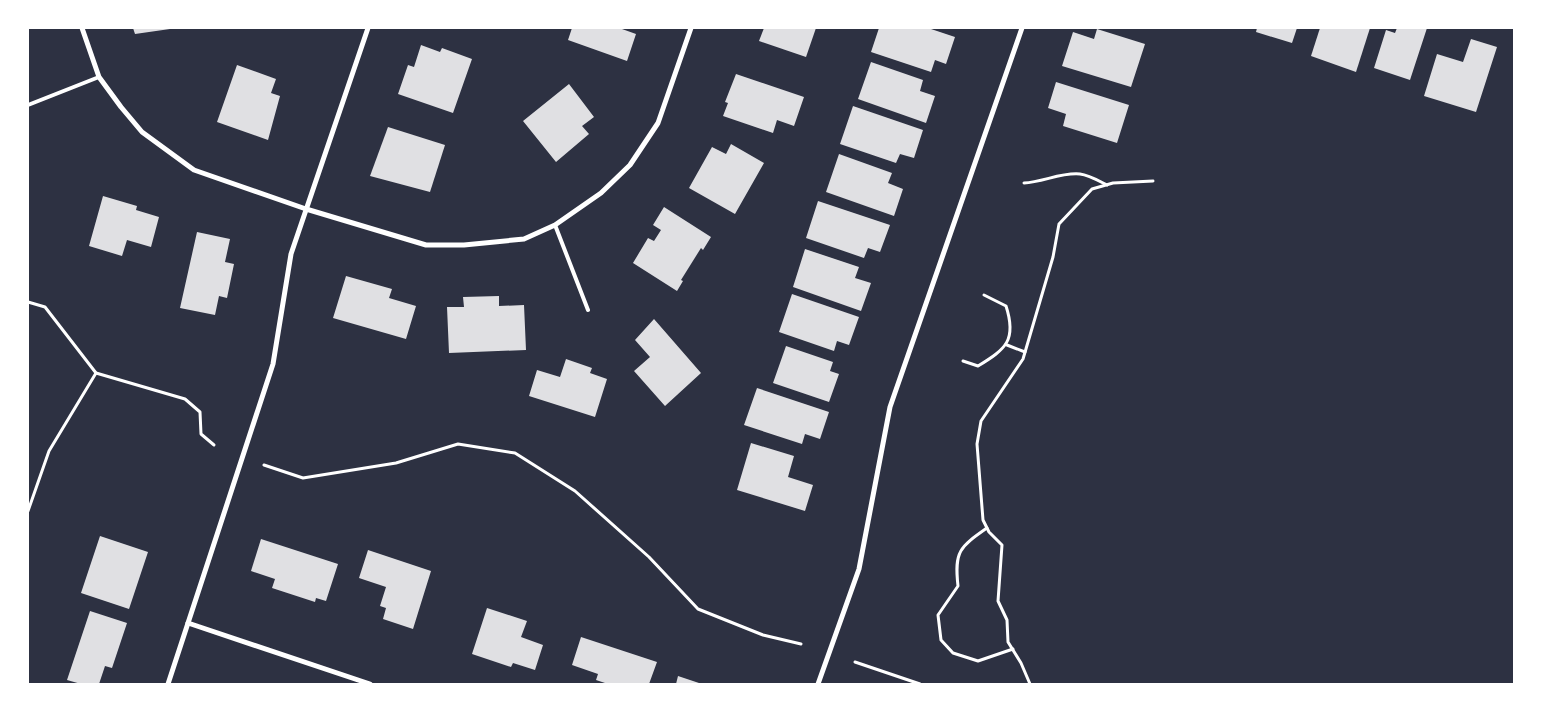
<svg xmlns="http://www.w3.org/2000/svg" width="1542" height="712" viewBox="0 0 1542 712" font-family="'Varela Round',sans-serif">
<rect width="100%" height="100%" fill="#2d3142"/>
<g fill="#e0e0e3">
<polygon points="133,28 169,28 170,29 135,34"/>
<polygon points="572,28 622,28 622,29 636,34 627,61 568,40"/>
<polygon points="764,28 816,28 806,57 759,41"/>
<polygon points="879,28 928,28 955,37 946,64 935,60 931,72 871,52"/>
<polygon points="1257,28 1297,28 1292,43 1256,32"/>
<polygon points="1320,28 1370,28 1356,72 1311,56"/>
<polygon points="1397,28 1427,28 1410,80 1374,68 1386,30 1395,33"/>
<polygon points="1097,29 1145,44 1131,87 1062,66 1073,32 1094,39"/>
<polygon points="1471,39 1497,47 1476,112 1424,96 1437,54 1463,62"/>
<polygon points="421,45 440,52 442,48 472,59 453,113 398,94 408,65 414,67"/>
<polygon points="871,62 923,80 920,91 935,96 926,123 858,99"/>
<polygon points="237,65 276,79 271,93 280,96 268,140 217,122"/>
<polygon points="736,74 804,97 794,126 777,120 773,133 723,116 728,103 725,102"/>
<polygon points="1056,82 1129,105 1117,143 1063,126 1066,114 1048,108"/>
<polygon points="569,84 594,117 582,126 589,134 556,162 523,121"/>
<polygon points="853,106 923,130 914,158 900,154 896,163 840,144"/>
<polygon points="388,127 445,145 430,192 370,176"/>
<polygon points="731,144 764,163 735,214 689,188 712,147 726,154"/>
<polygon points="839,154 892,173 888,183 903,189 894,216 826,192"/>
<polygon points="103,196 137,206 136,210 159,217 151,247 127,240 122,256 89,246"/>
<polygon points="818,201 890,225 880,252 868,248 864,258 806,238"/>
<polygon points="664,207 711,237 703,250 701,248 681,280 683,281 677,291 633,263 648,238 654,241 661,230 653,225"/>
<polygon points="197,232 230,239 225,262 234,264 227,298 219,296 215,315 180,308"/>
<polygon points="805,249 859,267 855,278 871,283 861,311 793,287"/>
<polygon points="346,276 392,289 389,298 416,306 406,339 333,318"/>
<polygon points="792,294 859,317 849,345 837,341 834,351 779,332"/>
<polygon points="499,296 499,306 524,305 526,350 449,353 447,307 464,307 463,297"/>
<polygon points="654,319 701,373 665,406 634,371 650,357 635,340"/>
<polygon points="786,346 833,362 830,371 839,374 829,402 773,383"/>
<polygon points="566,359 592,368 590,373 607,379 595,417 529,396 537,370 560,377"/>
<polygon points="757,388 829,412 820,439 805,434 802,444 744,425"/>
<polygon points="751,443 794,456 788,477 813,485 805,511 737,490"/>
<polygon points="100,536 148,552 129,609 81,593"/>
<polygon points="261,539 338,564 326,601 316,598 315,602 272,588 275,579 251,571"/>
<polygon points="368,550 431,571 413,629 383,619 386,608 380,606 386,587 359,578"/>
<polygon points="487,608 527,621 521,637 543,645 535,670 513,663 511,667 472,654"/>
<polygon points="90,611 127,623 112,668 105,666 99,684 81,684 67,680"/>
<polygon points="581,637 657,662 649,684 608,684 596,680 598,674 572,665"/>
<polygon points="678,676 702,684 676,684"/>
</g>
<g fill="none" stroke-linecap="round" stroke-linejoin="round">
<g stroke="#fff" stroke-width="3">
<path d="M 1024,183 C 1043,182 1062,172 1080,174 C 1089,175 1099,181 1107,185"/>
<polyline points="28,302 45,307 96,373 185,399 200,412 201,434 214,445"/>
<polyline points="1007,345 1025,352"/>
<path d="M 963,361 L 978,366 C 1006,349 1017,340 1006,306 L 984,295"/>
<polyline points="264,465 303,478 396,463 458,444 515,453 575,491 649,557 698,609 763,635 801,644"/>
<polyline points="28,511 49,451 96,373"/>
<path d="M 987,528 C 960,547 954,551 958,586 L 938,615 L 941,640 L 953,653 L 978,661 L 1013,649"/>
<polyline points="855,662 920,684"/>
<polyline points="1030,684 1021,663 1008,642 1007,620 998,601 1002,545 989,532 983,520 977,444 981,421 1023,359 1053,257 1059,224 1092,189 1113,183 1153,181"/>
</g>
<g stroke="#fff" stroke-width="4">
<polyline points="28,105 99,77"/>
<polyline points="555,225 588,310"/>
</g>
<g stroke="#fff" stroke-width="5">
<polyline points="82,28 99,77 121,107 142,132 194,170 306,209 426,245 464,245 524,239 555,225 601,193 630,165 658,123 691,28"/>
<polyline points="188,623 370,684"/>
<polyline points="168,684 273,364 291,254 368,28"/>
<polyline points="818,684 859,569 890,407 1022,28"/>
</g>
</g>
<rect width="1542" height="712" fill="none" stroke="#ffffff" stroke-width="58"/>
</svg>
